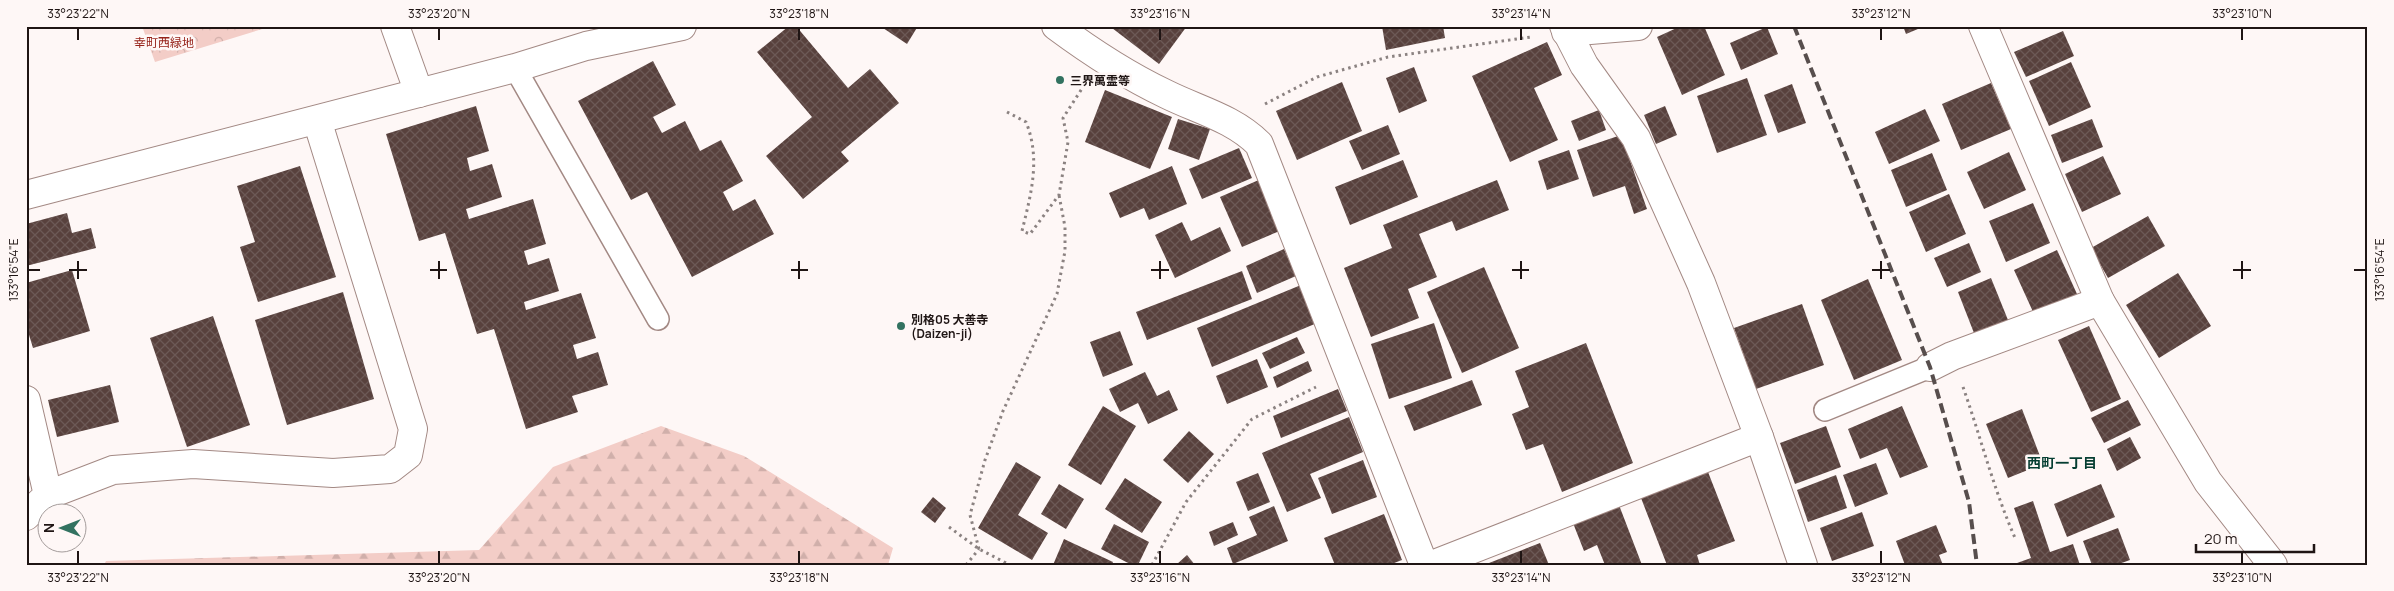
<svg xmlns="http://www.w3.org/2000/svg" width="2394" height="591" viewBox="0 0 2394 591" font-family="Manrope,'Noto Sans JP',sans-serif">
<defs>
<pattern id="forest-firs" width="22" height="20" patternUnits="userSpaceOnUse" patternTransform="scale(1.25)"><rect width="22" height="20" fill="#f3cdc7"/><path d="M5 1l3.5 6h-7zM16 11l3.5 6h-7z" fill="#d0afaa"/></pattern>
<pattern id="park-crowns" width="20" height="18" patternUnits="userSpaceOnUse" patternTransform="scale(1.25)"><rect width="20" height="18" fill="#f3cdc7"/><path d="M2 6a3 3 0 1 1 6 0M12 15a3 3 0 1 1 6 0" fill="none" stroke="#d0afaa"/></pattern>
<pattern id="building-cross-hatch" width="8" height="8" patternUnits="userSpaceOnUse" patternTransform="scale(1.25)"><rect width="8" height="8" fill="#58413d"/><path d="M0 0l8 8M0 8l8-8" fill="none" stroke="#6c5956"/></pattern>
</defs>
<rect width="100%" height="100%" fill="#fef7f6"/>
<polygon fill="url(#forest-firs)" points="661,426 744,456 893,548 888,565 104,565 106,561 479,550 553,467"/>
<polygon fill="url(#park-crowns)" points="142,26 272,26 155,62"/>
<g fill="url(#building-cross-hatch)">
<polygon points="789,26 796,26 848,88 870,69 899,103 841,152 849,161 803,199 766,156 812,117 757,52"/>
<polygon points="880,26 918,26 907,44"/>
<polygon points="1113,26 1187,26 1159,64 1112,28"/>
<polygon points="1382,26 1443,26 1445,38 1386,50"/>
<polygon points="1681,26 1704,26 1725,75 1682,95 1657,37"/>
<polygon points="1903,26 1925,26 1906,34"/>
<polygon points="1767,27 1778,54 1741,70 1730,43"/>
<polygon points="2063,31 2074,56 2026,77 2014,52"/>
<polygon points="1547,42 1562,75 1534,88 1558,140 1510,162 1472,76"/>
<polygon points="653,61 676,105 653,117 662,133 685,121 700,151 721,140 743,181 723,192 733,211 755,199 774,234 692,277 647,192 631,200 578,101"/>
<polygon points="2071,62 2091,107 2049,126 2029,81"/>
<polygon points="1414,67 1427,101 1399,113 1386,78"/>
<polygon points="1747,78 1767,135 1717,153 1697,96"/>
<polygon points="1342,82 1362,131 1297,160 1276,111"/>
<polygon points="1991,83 2011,129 1961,150 1942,104"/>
<polygon points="1792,84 1806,123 1778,133 1764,95"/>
<polygon points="1105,90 1172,117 1150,169 1085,142"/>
<polygon points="476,106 489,151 467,158 470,171 492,164 502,197 466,209 469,219 533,199 546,244 524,251 528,265 549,258 559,291 524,302 526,310 581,293 596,338 573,345 577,359 598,352 608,385 572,396 578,412 526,429 494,329 477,334 445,233 419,241 386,134"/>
<polygon points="1665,106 1677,135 1656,144 1644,115"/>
<polygon points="1925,109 1940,141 1889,164 1875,132"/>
<polygon points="1599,110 1606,130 1579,141 1571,121"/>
<polygon points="1178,119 1210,129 1199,160 1168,149"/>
<polygon points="2092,119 2103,147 2062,163 2051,135"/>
<polygon points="1388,125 1400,154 1362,170 1349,141"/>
<polygon points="1621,135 1647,209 1634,214 1625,186 1593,197 1577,150"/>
<polygon points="1239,148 1252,178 1202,199 1189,169"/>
<polygon points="1569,150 1579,179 1547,190 1538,161"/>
<polygon points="2009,152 2026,190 1984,209 1967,172"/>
<polygon points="1932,153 1947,190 1906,207 1891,170"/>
<polygon points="2103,156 2121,194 2082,212 2065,174"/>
<polygon points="1403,160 1418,197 1350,225 1335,187"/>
<polygon points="300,166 336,277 258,302 240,247 255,242 237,186"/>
<polygon points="1172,166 1187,204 1149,220 1144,208 1120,218 1109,193"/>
<polygon points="1261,179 1282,230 1242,247 1220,197"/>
<polygon points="1497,180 1509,210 1456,231 1452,221 1419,234 1437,277 1408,289 1419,318 1371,337 1344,268 1392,248 1383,225"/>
<polygon points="1949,194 1966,234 1926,252 1909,212"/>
<polygon points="2033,203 2050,243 2006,262 1989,221"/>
<polygon points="67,213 72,233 91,228 96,248 26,266 26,224"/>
<polygon points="2148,216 2165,246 2108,278 2091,248"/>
<polygon points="1182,222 1191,241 1220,227 1231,251 1175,278 1155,235"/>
<polygon points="1969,243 1981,272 1947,287 1934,258"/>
<polygon points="1284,249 1296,276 1257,293 1246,266"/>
<polygon points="2057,250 2077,294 2034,314 2014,270"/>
<polygon points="1484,267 1519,348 1462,373 1427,292"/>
<polygon points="72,270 90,331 33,348 26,325 26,283"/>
<polygon points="1242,271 1252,299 1147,340 1136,312"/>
<polygon points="2178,273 2211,326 2159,358 2126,305"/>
<polygon points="1991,278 2008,320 1974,333 1958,292"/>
<polygon points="1868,279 1902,360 1854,380 1821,300"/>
<polygon points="1301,285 1317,323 1212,367 1197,328"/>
<polygon points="343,292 374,399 287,425 255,320"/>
<polygon points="1802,304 1824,365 1756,389 1734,328"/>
<polygon points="213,316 250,425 187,447 150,338"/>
<polygon points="1434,323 1452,378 1389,399 1371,344"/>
<polygon points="2089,326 2121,399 2091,412 2058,340"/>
<polygon points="1120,331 1133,365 1103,377 1090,342"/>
<polygon points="1297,337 1305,353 1270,369 1262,353"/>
<polygon points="1586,343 1633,463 1562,492 1543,444 1526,450 1512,414 1529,407 1515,371"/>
<polygon points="1257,359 1268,387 1227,404 1216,376"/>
<polygon points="1308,361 1312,371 1277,388 1273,377"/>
<polygon points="1145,372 1157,396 1169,390 1178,410 1148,424 1138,403 1120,412 1109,389"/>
<polygon points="1472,380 1482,405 1414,431 1404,406"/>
<polygon points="110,385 119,422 57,437 48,400"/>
<polygon points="1338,389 1347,411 1281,438 1273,416"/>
<polygon points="2128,400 2141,425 2104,443 2091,418"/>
<polygon points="1103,406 1136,426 1101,485 1068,465"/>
<polygon points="1902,406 1928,467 1900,478 1887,448 1860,459 1848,429"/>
<polygon points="2022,409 2043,464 2008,478 1986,424"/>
<polygon points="1349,417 1363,452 1310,474 1321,498 1287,512 1262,453"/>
<polygon points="1826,426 1841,467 1795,484 1780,443"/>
<polygon points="1189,431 1214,454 1188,483 1163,460"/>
<polygon points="2130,437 2141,458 2117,471 2107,449"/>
<polygon points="1363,460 1377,497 1332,514 1318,478"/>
<polygon points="1016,462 1041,477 1018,515 1048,533 1032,560 978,528"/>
<polygon points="1876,463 1888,494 1855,507 1843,475"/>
<polygon points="1708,472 1735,541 1697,555 1700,565 1667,565 1641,498"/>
<polygon points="1258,473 1270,502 1248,511 1236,482"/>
<polygon points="1836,475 1847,508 1808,522 1797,490"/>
<polygon points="1125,478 1162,502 1142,533 1105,509"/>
<polygon points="1059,484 1084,499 1066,529 1041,514"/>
<polygon points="2101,484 2115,517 2067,537 2054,504"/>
<polygon points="933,497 946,508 935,523 921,512"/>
<polygon points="2033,501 2050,552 2073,544 2080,565 2017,565 2017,563 2031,558 2014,508"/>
<polygon points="1619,505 1642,565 1605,565 1597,545 1584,551 1573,523"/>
<polygon points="1274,506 1288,541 1233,564 1227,548 1257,535 1249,517"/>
<polygon points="1862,512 1874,546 1832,561 1820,528"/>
<polygon points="1384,514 1402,560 1389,565 1335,565 1324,538"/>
<polygon points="1233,522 1238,535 1214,546 1209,532"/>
<polygon points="1114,524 1149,542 1138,565 1132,565 1101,549"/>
<polygon points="1936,525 1947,552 1939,555 1943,565 1905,565 1896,541"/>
<polygon points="2118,528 2130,560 2116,565 2092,565 2083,541"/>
<polygon points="1064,539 1113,562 1112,565 1053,565"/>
<polygon points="1540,543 1549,565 1484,565"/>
<polygon points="1187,555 1195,565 1176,565"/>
</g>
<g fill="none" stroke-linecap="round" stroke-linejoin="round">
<defs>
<g id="lane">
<polyline points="515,68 658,319"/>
<polyline points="1825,410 1930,367"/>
</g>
<g id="street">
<polyline points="395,26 419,93"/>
<path d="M 1056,26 C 1091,52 1126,75 1166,94 C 1198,110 1233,118 1259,144 L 1424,565"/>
<polyline points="1564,26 1584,65 1636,138 1701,283 1759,437 1803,565"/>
<polyline points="1983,26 2100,301 2208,482 2273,565"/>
<polyline points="1566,32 1638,26"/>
<polyline points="26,195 515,68 586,46 682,26"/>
<polyline points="1930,367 1952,356 2100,301"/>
<polyline points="26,400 48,495 26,516"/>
<polyline points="48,495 113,470 193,464 333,473 390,469 408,455 413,429 317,120"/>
<polyline points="1432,565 1759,437"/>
</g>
</defs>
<use href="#lane" stroke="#a38984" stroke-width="24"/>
<use href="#street" stroke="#a38984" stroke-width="30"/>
<g stroke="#8b8281" stroke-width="3" stroke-dasharray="2.5 4" stroke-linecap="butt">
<polyline points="1265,104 1317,77 1388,57 1531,37"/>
<path d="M 1007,112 L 1026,122 C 1041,159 1031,194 1022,231 L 1030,234 L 1059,195 L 1068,142 L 1063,118 L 1083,87"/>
<path d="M 1963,387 C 1981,438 1994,491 2016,540"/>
<polyline points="949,527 979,549 1010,565"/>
<polyline points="979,549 970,515 985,460 1003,411 1057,294 1065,251 1065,227 1059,195"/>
<polyline points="966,565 979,549"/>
<polyline points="1152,565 1186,502 1252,419 1316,387"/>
</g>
<use href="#lane" stroke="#fff" stroke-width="21"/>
<use href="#street" stroke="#fff" stroke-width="28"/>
<polyline stroke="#574e4d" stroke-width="4" stroke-dasharray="10 5" stroke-linecap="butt" points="1794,26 1930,367 1969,502 1977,565"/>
</g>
<path fill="none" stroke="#1f1514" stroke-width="2" d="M 78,28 L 78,40M 439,28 L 439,40M 799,28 L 799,40M 1160,28 L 1160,40M 1521,28 L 1521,40M 1881,28 L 1881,40M 2242,28 L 2242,40M 78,261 L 78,279M 439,261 L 439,279M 799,261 L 799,279M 1160,261 L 1160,279M 1521,261 L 1521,279M 1881,261 L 1881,279M 2242,261 L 2242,279M 28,270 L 40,270M 69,270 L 87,270M 430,270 L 447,270M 791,270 L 808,270M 1151,270 L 1169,270M 1512,270 L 1529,270M 1872,270 L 1890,270M 2233,270 L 2251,270M 2354,270 L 2366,270M 78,551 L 78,564M 439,551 L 439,564M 799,551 L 799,564M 1160,551 L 1160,564M 1521,551 L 1521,564M 1881,551 L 1881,564M 2242,551 L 2242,564"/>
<g fill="#327260" stroke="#fef7f6" stroke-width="2">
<circle cx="1060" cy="80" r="5"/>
<circle cx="901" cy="326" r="5"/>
</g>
<g text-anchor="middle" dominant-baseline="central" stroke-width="5" stroke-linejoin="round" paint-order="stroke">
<g font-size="12" fill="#96231a" stroke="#fef7f6">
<text x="164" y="42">幸町西緑地</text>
</g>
<g font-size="12" font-weight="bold" fill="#1f1514" stroke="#fef7f6" text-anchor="start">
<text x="1070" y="80">三界萬霊等</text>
<text x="911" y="319">別格05 大善寺<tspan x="911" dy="14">(Daizen-ji)</tspan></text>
</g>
<g font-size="14" font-weight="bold" fill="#053e32" stroke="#fef7f6">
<text x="2062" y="462">西町一丁目</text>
</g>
</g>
<rect width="2394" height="591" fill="none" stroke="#fef7f6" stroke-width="55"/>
<g transform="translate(62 528) rotate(270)"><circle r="24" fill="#fef7f6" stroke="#a59d9c"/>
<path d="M0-4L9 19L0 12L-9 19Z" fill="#327260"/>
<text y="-8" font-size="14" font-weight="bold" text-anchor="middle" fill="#1f1514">N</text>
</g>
<path d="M2196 544v8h118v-8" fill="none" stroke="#1f1514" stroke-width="2.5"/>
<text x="2204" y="544" font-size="15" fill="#1f1514" stroke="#fef7f6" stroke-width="4" paint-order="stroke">20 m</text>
<rect x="28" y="28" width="2338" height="536" fill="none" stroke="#1f1514" stroke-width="2"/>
<g font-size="12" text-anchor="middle" fill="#1f1514">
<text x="78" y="18">33°23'22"N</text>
<text x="439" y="18">33°23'20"N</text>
<text x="799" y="18">33°23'18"N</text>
<text x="1160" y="18">33°23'16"N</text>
<text x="1521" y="18">33°23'14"N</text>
<text x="1881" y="18">33°23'12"N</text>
<text x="2242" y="18">33°23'10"N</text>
<text transform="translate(2380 270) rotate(-90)" y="4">133°16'54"E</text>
<text transform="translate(14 270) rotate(-90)" y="4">133°16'54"E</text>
<text x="78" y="582">33°23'22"N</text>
<text x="439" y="582">33°23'20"N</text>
<text x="799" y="582">33°23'18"N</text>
<text x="1160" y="582">33°23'16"N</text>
<text x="1521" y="582">33°23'14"N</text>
<text x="1881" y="582">33°23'12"N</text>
<text x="2242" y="582">33°23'10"N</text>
</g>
</svg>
